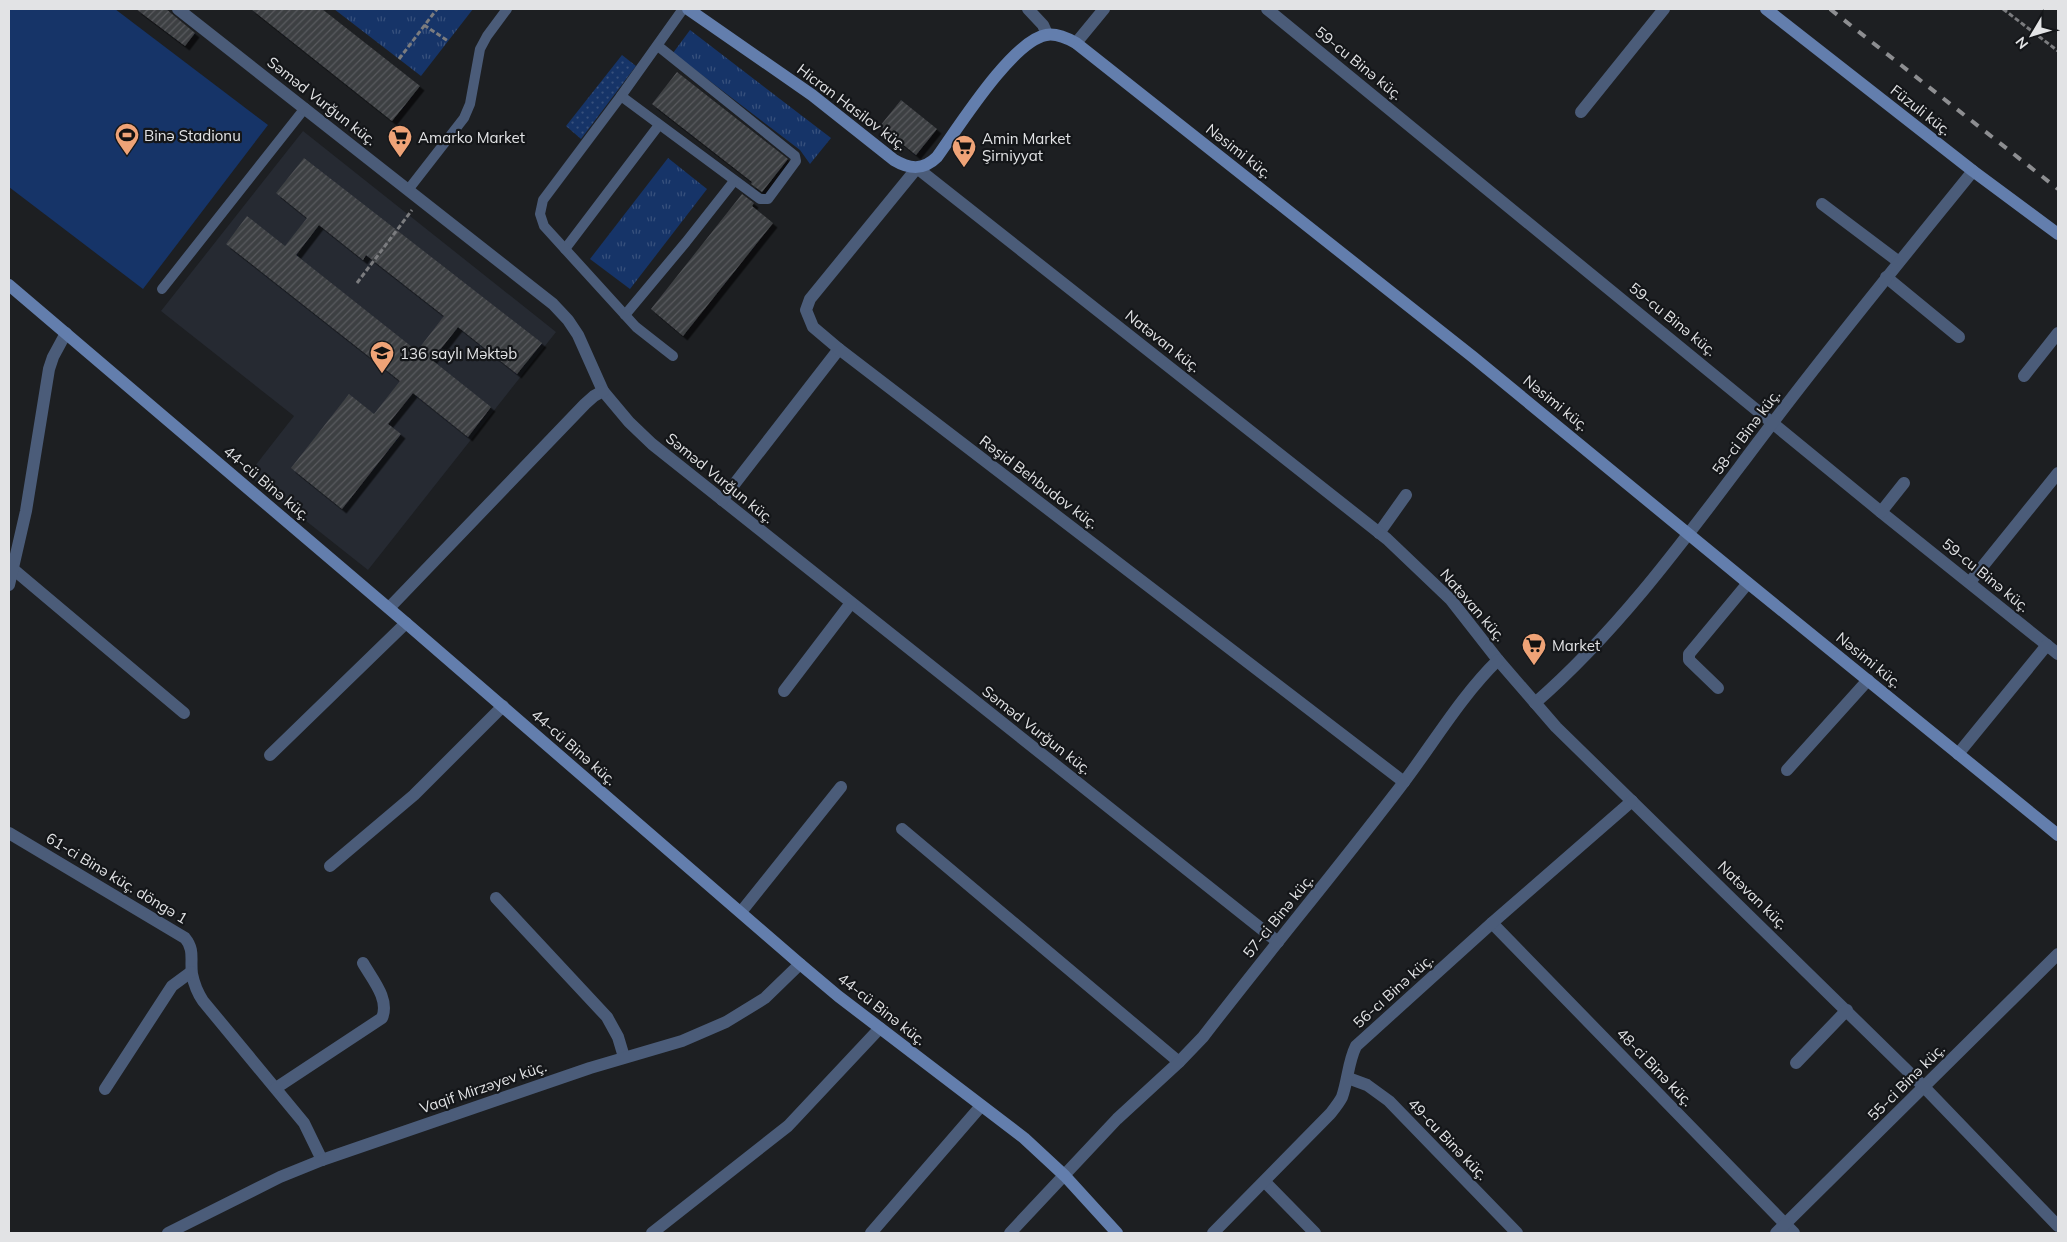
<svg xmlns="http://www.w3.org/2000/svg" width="2067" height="1242" viewBox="0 0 2067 1242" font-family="Mulish,sans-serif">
<defs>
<pattern id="grass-dots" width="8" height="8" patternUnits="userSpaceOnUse" patternTransform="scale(1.25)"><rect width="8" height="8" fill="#163468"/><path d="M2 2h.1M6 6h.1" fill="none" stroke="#38517d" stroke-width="1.8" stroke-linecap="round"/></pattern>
<pattern id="park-tufts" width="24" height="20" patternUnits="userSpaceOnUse" patternTransform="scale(1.25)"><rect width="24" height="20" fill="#163468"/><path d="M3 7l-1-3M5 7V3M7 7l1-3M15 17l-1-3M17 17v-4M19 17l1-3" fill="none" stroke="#38517d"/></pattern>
<pattern id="building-hatch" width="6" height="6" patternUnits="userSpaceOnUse" patternTransform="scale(1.25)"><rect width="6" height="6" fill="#3d3f43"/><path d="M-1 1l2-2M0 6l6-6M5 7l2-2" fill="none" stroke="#595b5e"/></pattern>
<filter id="shadow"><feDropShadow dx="4.5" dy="4.5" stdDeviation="0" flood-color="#0009"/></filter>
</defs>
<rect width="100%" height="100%" fill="#1d1f22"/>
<polygon fill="#262a32" points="303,131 556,332 368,570 248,475 294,416 161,311"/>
<polygon fill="url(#grass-dots)" points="622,55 636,66 581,139 566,126"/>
<g fill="url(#park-tufts)">
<polygon points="334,9 473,9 421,76"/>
<polygon points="690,30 831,138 810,164 800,150 673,53"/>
<polygon points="668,158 707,189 630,289 590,259"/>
</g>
<polygon fill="#163468" points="9,9 115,9 268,125 143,289 9,187"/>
<g fill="url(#building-hatch)" fill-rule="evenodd" filter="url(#shadow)">
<polygon points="136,9 166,9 195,33 185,46"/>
<polygon points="251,9 322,9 420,86 392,121"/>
<polygon points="677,72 788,159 762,192 751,184 752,182 652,104"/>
<polygon points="901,100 937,129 916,155 880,126"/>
<path d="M 304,158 L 542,343 L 517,374 L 458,327 L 432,360 L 491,407 L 468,437 L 413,393 L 388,424 L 401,434 L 342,509 L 291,468 L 349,394 L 374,414 L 400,381 L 226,244 L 247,216 L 285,246 L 307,218 L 276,193 ZM 319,225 L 363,260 L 366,255 L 444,316 L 417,351 L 296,255 Z"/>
<polygon points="742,194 754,203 752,206 773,223 683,336 651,309"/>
</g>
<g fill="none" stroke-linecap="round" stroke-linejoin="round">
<g stroke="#7b7c7f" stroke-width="3" stroke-dasharray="5 2.5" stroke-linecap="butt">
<polyline points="2003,9 2058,51"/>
<polyline points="424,25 448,41"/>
<polyline points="399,59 437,9"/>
<polyline points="357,283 412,210"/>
</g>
<g stroke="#4b5c79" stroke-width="10">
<polyline points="621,96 760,199 768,199 796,161 795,156 658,46"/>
<polyline points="408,190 464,118 470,104 480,49 487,36 507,9"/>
<polyline points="565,249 659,125"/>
<polyline points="162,289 305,108"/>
<polyline points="625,315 686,242 734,181"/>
<polyline points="673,356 636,327 544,226 540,214 543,200 621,96 683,9"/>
</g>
<g stroke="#4b5c79" stroke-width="12">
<polyline points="178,9 553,304 568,320 578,335 603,391 629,422 652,444 1278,942"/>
<polyline points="1028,9 1043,25 1047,34"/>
<polyline points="1267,9 1881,512 2058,654"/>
<polyline points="1076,43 1104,9"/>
<polyline points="1581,112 1664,9"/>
<polyline points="1822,204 1899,262"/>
<polyline points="1886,277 1959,337"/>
<polyline points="2024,376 2058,333"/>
<polyline points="722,500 839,349"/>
<polyline points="1881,512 1904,483"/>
<polyline points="1379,533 1406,495"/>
<polyline points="13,569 184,713"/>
<polyline points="1970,582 2058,473"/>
<polyline points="9,585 26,511 49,369 53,357 66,333"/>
<polyline points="389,608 585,404 594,396 603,391"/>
<polyline points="1718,688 1689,660 1689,654 1748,583"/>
<polyline points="784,691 851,603"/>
<path d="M 1535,703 C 1626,624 1698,521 1771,425 C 1836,339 1905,255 1973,171"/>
<polyline points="1958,754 2047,645"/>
<polyline points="270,755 406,623"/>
<polyline points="1787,770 1868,680"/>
<polyline points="1404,782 839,349 813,327 806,310 810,299 917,168 1387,539 1451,600 1498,660 1556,727 1924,1087 2058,1226"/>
<polyline points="902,829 1179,1062"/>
<path d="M 9,833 L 185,938 C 195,950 190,960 192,974 C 194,984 197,992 203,1001 L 304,1123 L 322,1160"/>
<polyline points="330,866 414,795 503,706"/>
<polyline points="496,898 607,1017 618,1037 624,1057"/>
<polyline points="741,912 841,787"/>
<polyline points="1492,923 1794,1233"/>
<polyline points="1796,1063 1847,1010"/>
<polyline points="1348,1078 1367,1085 1389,1101 1517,1233"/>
<path d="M 276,1088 L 382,1018 C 390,999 372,979 363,963"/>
<polyline points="105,1089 172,986 191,972"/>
<polyline points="1265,1182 1315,1233"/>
<polyline points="168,1233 280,1177 322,1160 590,1068 682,1041 726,1022 765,998 800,964"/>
<polyline points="652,1233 788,1126 880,1028"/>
<polyline points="871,1233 981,1106"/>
<path d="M 1010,1233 L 1117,1119 L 1179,1062 L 1203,1037 C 1266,955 1332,876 1394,795 C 1429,751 1458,699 1498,660"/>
<path d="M 1213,1233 L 1330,1114 C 1334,1109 1339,1103 1342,1097 C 1348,1080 1348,1062 1356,1046 L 1492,923 L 1632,801"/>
<polyline points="1776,1233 2058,954"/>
</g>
<g stroke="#637ead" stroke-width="12">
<path d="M 688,9 L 812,95 L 894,160 C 909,169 923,171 937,157 C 958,128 1012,41 1046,35 C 1056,33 1067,38 1076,43 L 1473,357 L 1748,583 L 2058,835"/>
<polyline points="1766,9 1973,171 2058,234"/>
<polyline points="9,285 406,623 800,964 838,996 1024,1138 1065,1176 1117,1233"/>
</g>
<polyline stroke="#8d8e91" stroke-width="4" stroke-dasharray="9 9" stroke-linecap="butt" points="1830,9 2058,189"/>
</g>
<defs>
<symbol id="stadium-pin" viewBox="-11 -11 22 30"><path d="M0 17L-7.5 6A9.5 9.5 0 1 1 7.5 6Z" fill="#efa377" stroke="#141619"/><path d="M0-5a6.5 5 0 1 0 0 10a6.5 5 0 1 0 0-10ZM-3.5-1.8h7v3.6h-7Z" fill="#111"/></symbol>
<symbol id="supermarket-pin" viewBox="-11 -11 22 30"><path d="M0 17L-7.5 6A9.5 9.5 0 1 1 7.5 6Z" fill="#efa377" stroke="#141619"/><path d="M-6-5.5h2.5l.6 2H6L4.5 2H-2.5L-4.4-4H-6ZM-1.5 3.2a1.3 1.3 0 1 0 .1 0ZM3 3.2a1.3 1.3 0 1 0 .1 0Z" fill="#111"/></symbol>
<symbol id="school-pin" viewBox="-11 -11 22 30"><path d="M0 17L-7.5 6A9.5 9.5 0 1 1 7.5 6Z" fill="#efa377" stroke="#141619"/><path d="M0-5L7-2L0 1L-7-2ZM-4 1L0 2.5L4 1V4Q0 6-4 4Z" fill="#111"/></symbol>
</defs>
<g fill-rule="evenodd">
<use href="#stadium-pin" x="113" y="121" width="28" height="38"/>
<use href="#supermarket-pin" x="386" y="123" width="28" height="38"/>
<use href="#supermarket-pin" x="950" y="133" width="28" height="38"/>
<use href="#school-pin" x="368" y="339" width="28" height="38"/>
<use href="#supermarket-pin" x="1520" y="631" width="28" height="38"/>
</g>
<g text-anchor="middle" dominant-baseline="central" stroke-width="4.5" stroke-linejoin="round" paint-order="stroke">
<g font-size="15" fill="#e2e3e5" stroke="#141619">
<text transform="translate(1359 63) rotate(39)">59-cu Binə küç.</text>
<text transform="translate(322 101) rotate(38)">Səməd Vurğun küç.</text>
<text transform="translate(852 107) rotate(37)">Hicran Hasilov küç.</text>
<text transform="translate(1921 110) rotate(38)">Füzuli küç.</text>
<text transform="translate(1239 151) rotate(38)">Nəsimi küç.</text>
<text transform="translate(1673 319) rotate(39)">59-cu Binə küç.</text>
<text transform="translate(1163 341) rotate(38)">Natəvan küç.</text>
<text transform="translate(1556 403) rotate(39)">Nəsimi küç.</text>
<text transform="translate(1746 432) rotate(-53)">58-ci Binə küç.</text>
<text transform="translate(720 478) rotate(39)">Səməd Vurğun küç.</text>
<text transform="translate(1039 482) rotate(37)">Rəşid Behbudov küç.</text>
<text transform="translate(267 483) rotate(40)">44-cü Binə küç.</text>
<text transform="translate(1986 575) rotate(39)">59-cu Binə küç.</text>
<text transform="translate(1473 605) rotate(49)">Natəvan küç.</text>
<text transform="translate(1869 660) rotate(39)">Nəsimi küç.</text>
<text transform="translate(1037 730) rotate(38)">Səməd Vurğun küç.</text>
<text transform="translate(574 747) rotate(41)">44-cü Binə küç.</text>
<text transform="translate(117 878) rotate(31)">61-ci Binə küç. döngə 1</text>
<text transform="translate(1753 895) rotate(44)">Natəvan küç.</text>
<text transform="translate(1278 916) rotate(-51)">57-ci Binə küç.</text>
<text transform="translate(1393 991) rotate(-42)">56-cı Binə küç.</text>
<text transform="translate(882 1009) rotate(38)">44-cü Binə küç.</text>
<text transform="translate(1655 1067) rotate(46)">48-ci Binə küç.</text>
<text transform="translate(1906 1082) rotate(-45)">55-ci Binə küç.</text>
<text transform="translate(483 1087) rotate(-19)">Vaqif Mirzəyev küç.</text>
<text transform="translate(1448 1139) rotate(46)">49-cu Binə küç.</text>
</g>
<g font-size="15" fill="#e2e3e5" stroke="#141619" text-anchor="start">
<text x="144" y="135">Binə Stadionu</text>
<text x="418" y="137">Amarko Market</text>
<text x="982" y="138">Amin Market<tspan x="982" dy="17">Şirniyyat</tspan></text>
<text x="400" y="353">136 saylı Məktəb</text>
<text x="1552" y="645">Market</text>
</g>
</g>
<rect width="2067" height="1242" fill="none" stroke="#e2e3e5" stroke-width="20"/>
<g transform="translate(2032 35) rotate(232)" stroke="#141619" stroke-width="4" paint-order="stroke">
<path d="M0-4L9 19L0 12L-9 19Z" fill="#e2e3e5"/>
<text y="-8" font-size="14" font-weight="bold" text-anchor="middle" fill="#e2e3e5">N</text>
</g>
</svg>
